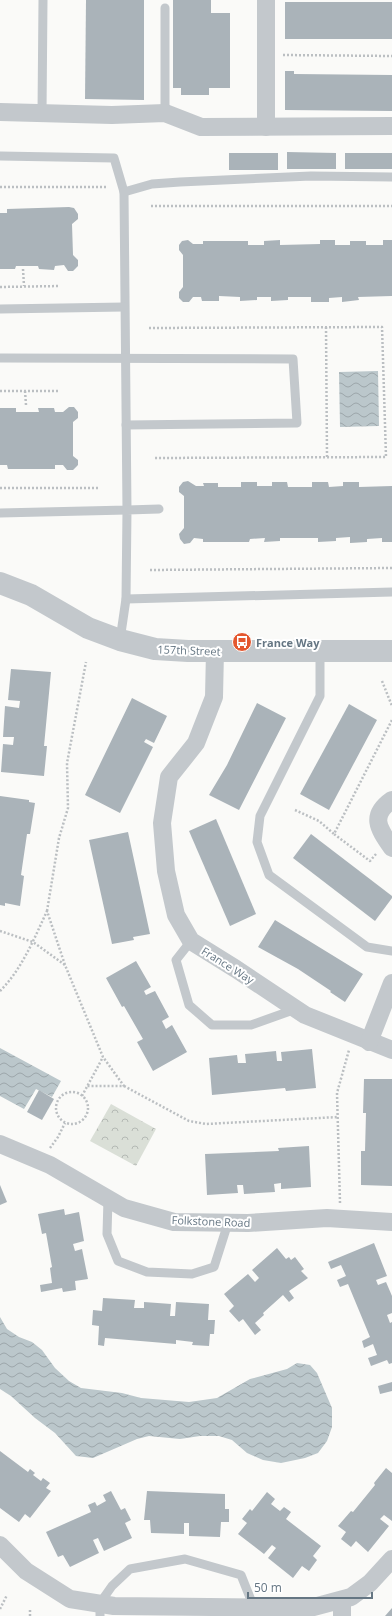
<svg xmlns="http://www.w3.org/2000/svg" width="392" height="1616" viewBox="0 0 392 1616" font-family="'Open Sans',sans-serif">
<defs>
<pattern id="forest-crowns" width="20" height="18" patternUnits="userSpaceOnUse"><rect width="20" height="18" fill="#dadfd7"/><path d="M2 6a3 3 0 1 1 6 0M12 15a3 3 0 1 1 6 0" fill="none" stroke="#b4b9b4"/></pattern>
<pattern id="water-waves" width="16" height="10" patternUnits="userSpaceOnUse"><rect width="16" height="10" fill="#bbc7cb"/><path d="M0 5q4-4 8 0t8 0" fill="none" stroke="#9ca6aa"/></pattern>
</defs>
<rect width="100%" height="100%" fill="#fafaf8"/>
<polygon fill="url(#forest-crowns)" points="111,1104 156,1129 136,1166 90,1141"/>
<g fill="url(#water-waves)">
<polygon points="378,371 379,426 340,427 339,372"/>
<polygon points="0,1048 61,1081 52,1097 36,1089 24,1109 0,1096"/>
<polygon points="0,1317 7,1329 19,1337 32,1342 42,1350 55,1368 69,1381 81,1388 122,1393 141,1398 189,1402 217,1398 250,1379 287,1369 297,1363 310,1365 317,1373 332,1408 332,1427 327,1441 318,1453 305,1458 281,1463 263,1460 247,1453 232,1440 219,1436 200,1436 180,1439 149,1436 137,1439 93,1458 76,1456 55,1433 35,1418 11,1396 0,1389"/>
</g>
<g fill="#aab3b9">
<polygon points="86,0 144,0 144,100 85,99"/>
<polygon points="173,0 211,0 211,13 230,13 230,88 209,88 209,95 181,95 181,88 173,88"/>
<rect x="285" y="2" width="107" height="37"/>
<polygon points="285,71 294,71 294,74 392,75 392,111 285,110"/>
<polygon points="287,152 336,153 336,169 287,169"/>
<rect x="229" y="153" width="49" height="17"/>
<rect x="345" y="153" width="47" height="16"/>
<polygon points="69,207 74,208 78,214 78,219 72,224 73,255 78,260 78,266 73,271 68,271 64,265 55,266 54,270 39,269 38,266 16,266 15,269 0,269 0,213 7,213 7,209"/>
<polygon points="188,240 193,244 203,244 203,241 248,241 248,245 264,245 264,241 280,240 280,245 320,244 320,240 335,240 335,245 350,245 350,241 366,241 366,245 383,245 383,240 392,240 392,296 358,297 359,300 342,302 342,297 329,298 329,302 311,302 311,297 288,297 288,300 271,301 271,297 257,297 257,300 240,301 240,297 219,296 219,301 202,301 201,297 193,297 189,302 183,302 179,298 179,292 183,287 183,255 179,250 179,245 182,241"/>
<polygon points="69,407 74,407 78,412 78,418 73,422 73,456 78,460 78,465 73,470 67,470 63,465 55,465 55,469 8,469 7,465 0,465 0,408 16,408 16,412 39,412 38,408 54,408 55,412 63,412"/>
<polygon points="188,481 196,486 204,486 203,483 218,483 218,487 241,487 241,482 257,482 257,486 272,486 272,482 287,482 288,487 312,487 312,482 328,482 329,487 343,486 343,482 359,482 359,487 392,486 392,542 382,542 382,538 367,539 367,542 350,543 350,537 336,538 336,541 318,542 318,538 280,538 280,541 264,542 265,538 250,539 249,542 203,542 203,539 194,538 190,543 184,544 180,539 179,534 184,528 184,496 179,492 179,487 183,482"/>
<polygon points="11,669 51,672 44,746 47,746 44,776 1,772 3,744 13,745 14,737 3,737 5,706 19,708 20,701 8,700"/>
<polygon points="132,698 167,716 154,743 146,739 144,742 153,747 120,813 85,795"/>
<polygon points="257,703 286,718 239,810 209,795 227,765"/>
<polygon points="349,704 377,720 329,810 300,794"/>
<polygon points="0,796 29,800 29,802 35,803 30,834 27,834 21,875 24,876 20,906 5,903 5,906 0,905"/>
<polygon points="216,819 256,914 230,926 189,831"/>
<polygon points="128,832 150,934 133,937 134,940 112,944 89,840"/>
<polygon points="311,834 392,896 392,898 375,921 293,858"/>
<polygon points="275,920 363,974 345,1002 330,992 331,991 298,969 258,947"/>
<polygon points="136,961 151,987 144,991 146,995 155,991 169,1017 162,1021 166,1029 172,1025 187,1052 153,1071 137,1042 143,1039 124,1006 122,1007 106,978"/>
<polygon points="312,1049 316,1088 286,1091 285,1088 212,1095 209,1058 237,1055 238,1063 246,1063 245,1054 276,1051 277,1061 282,1061 281,1052"/>
<polygon points="364,1079 392,1079 392,1186 361,1185 361,1151 365,1151 366,1113 363,1113"/>
<polygon points="39,1090 54,1099 42,1120 27,1112"/>
<polygon points="309,1146 311,1187 281,1189 281,1183 274,1184 275,1192 244,1194 243,1185 237,1185 238,1193 207,1195 205,1154 279,1151 278,1148"/>
<polygon points="0,1185 7,1202 0,1205"/>
<polygon points="64,1209 65,1215 79,1212 84,1241 73,1244 75,1251 82,1249 88,1279 75,1281 76,1290 63,1292 62,1288 41,1292 40,1285 52,1283 50,1268 52,1267 46,1233 42,1234 38,1214"/>
<polygon points="374,1243 387,1276 376,1280 378,1285 386,1282 392,1296 392,1313 387,1315 390,1323 392,1322 392,1363 389,1364 387,1360 371,1366 368,1358 377,1355 373,1344 364,1348 362,1341 370,1337 348,1284 340,1287 337,1280 346,1276 341,1265 331,1269 328,1262"/>
<polygon points="277,1248 286,1259 289,1257 291,1260 295,1257 304,1269 301,1271 308,1278 289,1291 294,1298 289,1302 283,1295 263,1313 264,1315 255,1323 261,1330 255,1335 243,1319 239,1322 229,1311 234,1306 224,1294 248,1274 255,1282 259,1278 252,1270"/>
<polygon points="103,1298 135,1300 134,1308 144,1308 144,1302 171,1304 170,1316 175,1316 176,1302 209,1304 208,1320 215,1320 214,1334 210,1334 209,1346 192,1345 193,1342 176,1340 176,1344 105,1338 104,1346 98,1345 99,1326 92,1325 93,1310 102,1311"/>
<polygon points="392,1382 392,1391 380,1394 378,1386"/>
<polygon points="0,1451 28,1472 30,1469 35,1473 33,1475 41,1481 43,1478 50,1483 46,1488 51,1491 30,1518 25,1514 19,1522 0,1508"/>
<polygon points="386,1468 392,1473 392,1521 384,1515 380,1519 389,1526 368,1552 356,1541 351,1547 341,1539 346,1532 338,1526 351,1511 353,1512 375,1485 374,1483"/>
<polygon points="111,1491 121,1510 125,1508 131,1520 125,1523 132,1538 104,1551 98,1538 93,1540 99,1553 70,1567 63,1555 58,1557 46,1532 91,1512 88,1505 95,1502 97,1506 106,1501 103,1495"/>
<polygon points="147,1491 225,1494 225,1509 229,1509 229,1522 221,1522 220,1537 189,1536 189,1523 184,1523 184,1534 151,1533 150,1520 144,1520"/>
<polygon points="267,1492 275,1499 271,1504 280,1511 284,1507 291,1512 286,1519 321,1546 313,1556 317,1560 309,1571 302,1566 293,1578 268,1558 276,1548 272,1545 264,1554 238,1534 247,1523 242,1519 250,1509 252,1511"/>
<polygon points="392,1608 392,1616 385,1616"/>
</g>
<g fill="none" stroke-linecap="round" stroke-linejoin="round">
<g stroke="#bbbfc2" stroke-width="2.5" stroke-dasharray="2 2" stroke-linecap="butt">
<polyline points="283,55 392,56"/>
<polyline points="0,187 108,187"/>
<polyline points="151,206 392,206"/>
<polyline points="23,269 24,286"/>
<polyline points="0,287 60,286"/>
<polyline points="326,327 327,457"/>
<polyline points="149,328 382,327 386,457 155,458"/>
<polyline points="0,391 60,391"/>
<polyline points="25,391 26,405"/>
<polyline points="0,488 99,488"/>
<polyline points="150,570 392,568"/>
<polyline points="382,681 392,706"/>
<polyline points="295,810 319,821 334,834"/>
<polyline points="376,854 370,861 334,834 392,720"/>
<polyline points="47,911 59,838 68,808 67,763 86,662"/>
<polyline points="0,931 33,942 65,965 103,1057 124,1086 87,1086"/>
<path d="M 0,991 C 22,969 34,939 47,911 L 65,965"/>
<polyline points="124,1086 189,1121 206,1124 338,1117"/>
<circle cx="72" cy="1108" r="16"/>
<polyline points="82,1096 103,1057"/>
<polyline points="50,1148 58,1137 65,1123"/>
<polyline points="340,1203 337,1093 349,1050"/>
<polyline points="0,1609 7,1595"/>
<polyline points="30,1616 30,1608"/>
</g>
<g stroke="#c3c8cc" stroke-width="9">
<polyline points="42,113 43,0"/>
<polyline points="165,113 165,8"/>
<polyline points="0,156 114,158 124,192 127,510 0,513"/>
<polyline points="124,192 152,184 180,182 311,176 392,177"/>
<polyline points="0,309 124,307"/>
<polyline points="0,358 293,359 297,423 126,425"/>
<polyline points="126,599 392,592"/>
<polyline points="120,640 126,599 127,510 159,509"/>
<polyline points="320,651 320,696 260,816 257,842 269,875 367,947 392,951"/>
<polyline points="191,941 176,960 189,1005 212,1025 251,1025 296,1009"/>
<polyline points="108,1199 107,1234 118,1261 147,1272 192,1274 214,1267 228,1223"/>
<polyline points="100,1616 100,1603 112,1586 130,1569 185,1559 241,1575 255,1610"/>
</g>
<g stroke="#c3c8cc" stroke-width="18">
<polyline points="0,112 112,115 165,113 201,127 392,126"/>
<polyline points="266,127 266,0"/>
<polyline points="215,651 214,697 196,743 169,777 162,823 166,871 176,915 191,941 236,969 305,1015 392,1050"/>
<path d="M 392,800 C 369,816 379,829 392,848"/>
<polyline points="369,1042 392,983"/>
<polyline points="0,1144 50,1165 124,1208 174,1222 248,1223 327,1218 392,1222"/>
<polyline points="0,1545 26,1571 70,1599 114,1606 310,1608 351,1597 370,1583 392,1559"/>
<polyline points="342,1616 342,1600"/>
</g>
<polyline stroke="#c3c8cc" stroke-width="22" points="0,583 31,595 88,628 120,640 155,649 188,651 392,651"/>
</g>
<defs>
<symbol id="bus-disc" viewBox="-11 -11 22 22"><circle r="9.5" fill="#e4572e" stroke="#fff"/><path d="M-5-6H5V4H4V6H2V4H-2V6H-4V4H-5ZM-3.5-4V0h7V-4ZM-3.5 1.2v1.5H-2V1.2ZM2 1.2v1.5H3.5V1.2Z" fill="#fff"/></symbol>
</defs>
<g fill-rule="evenodd">
<use href="#bus-disc" x="231" y="631" width="22" height="22"/>
</g>
<g text-anchor="middle" dominant-baseline="central" stroke-width="4" stroke-linejoin="round" paint-order="stroke">
<g font-size="11" font-weight="bold" fill="#657683" stroke="#fff" text-anchor="start">
<text x="256" y="642">France Way</text>
</g>
<g font-size="11" fill="#657683" stroke="#fff">
<text transform="translate(189 650) rotate(2)">157th Street</text>
<text transform="translate(228 965) rotate(32)">France Way</text>
<text transform="translate(211 1221) rotate(2)">Folkstone Road</text>
</g>
</g>
<path d="M248 1592v6h124v-6" fill="none" stroke="#657683" stroke-width="2"/>
<text x="254" y="1592" font-size="12" fill="#657683" stroke="#ffffff" stroke-width="3" paint-order="stroke">50 m</text>
</svg>
